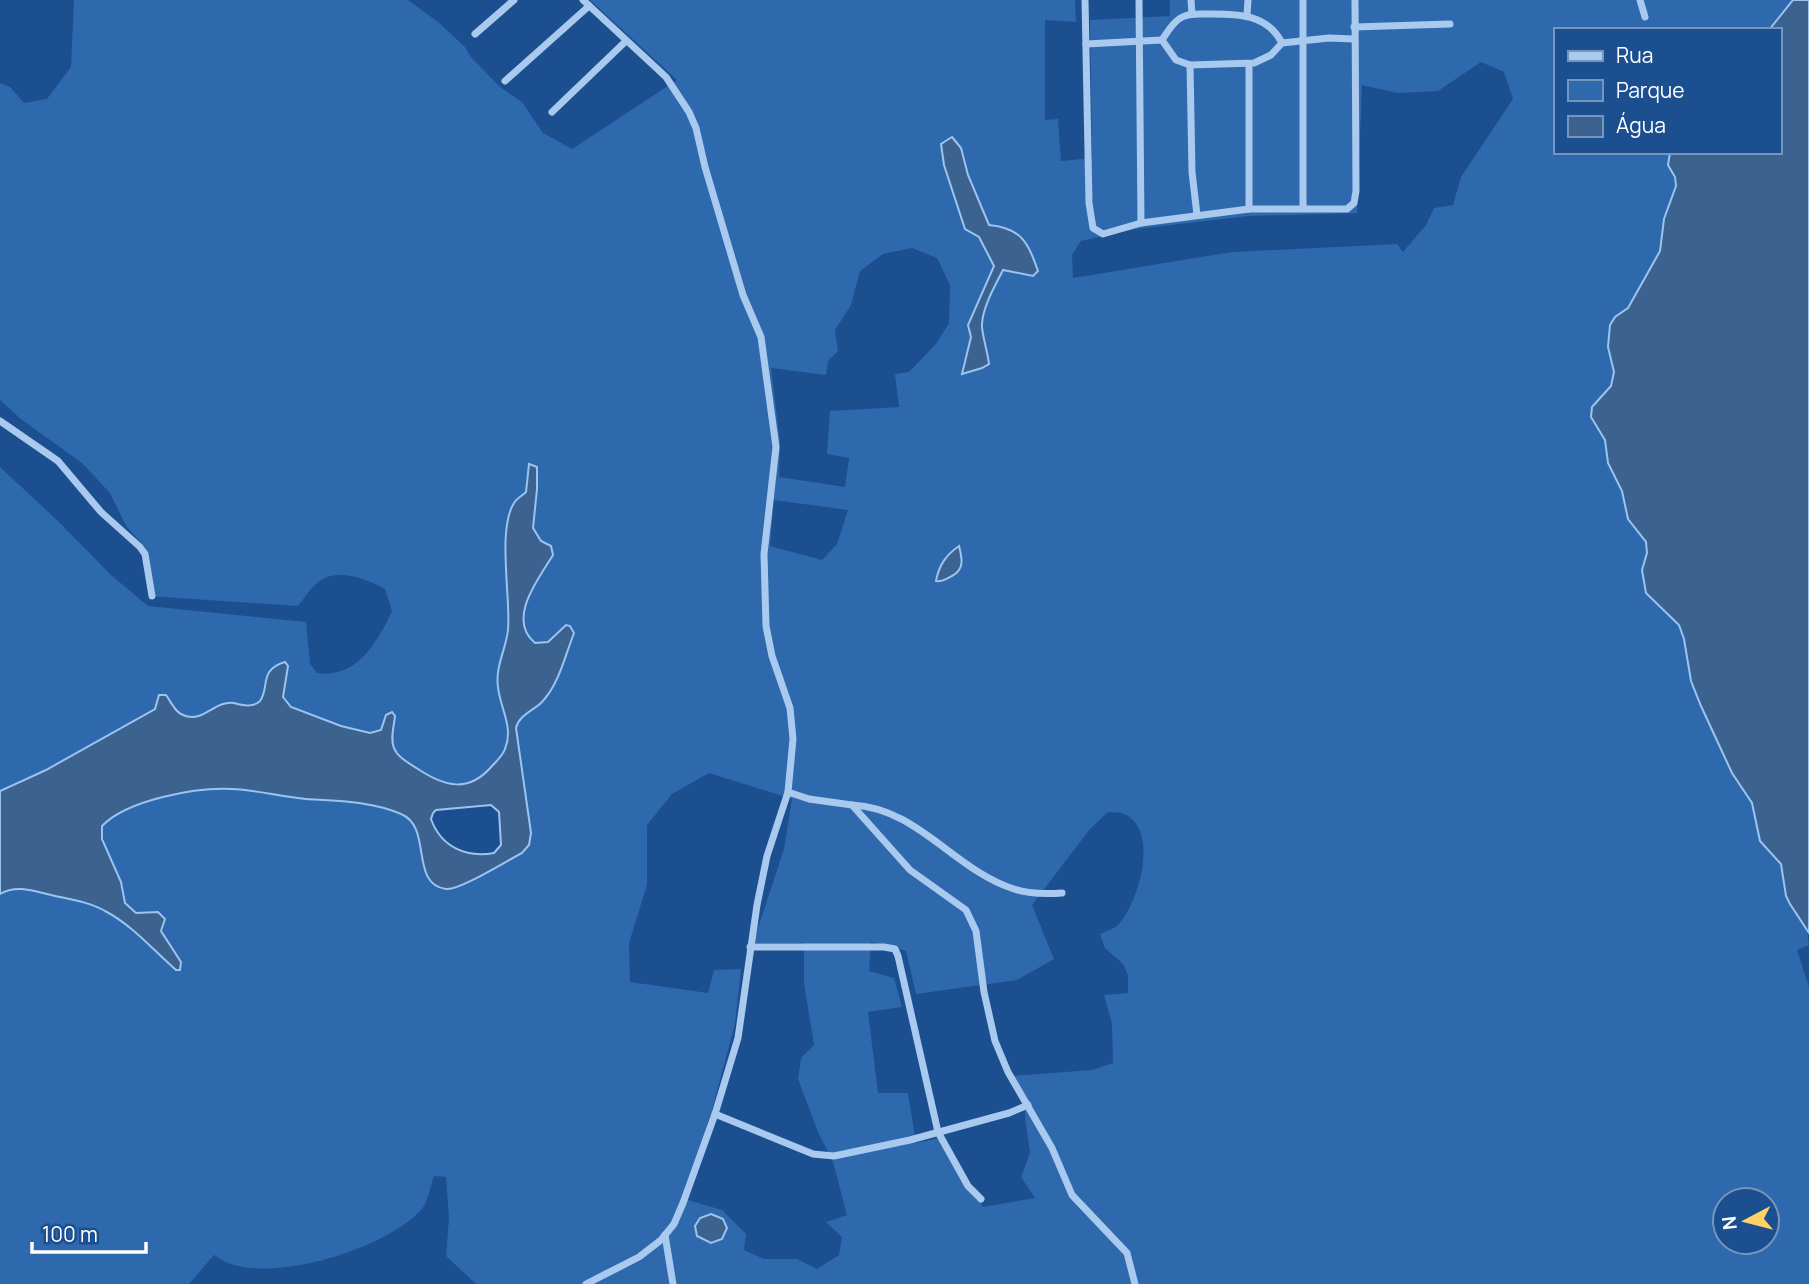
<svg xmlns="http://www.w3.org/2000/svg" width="1809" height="1284" viewBox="0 0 1809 1284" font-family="Manrope,sans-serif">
<rect width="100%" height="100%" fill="#1b4f8f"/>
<path fill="#2e69ad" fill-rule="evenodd" d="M 74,0 L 408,0 L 438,22 L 465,47 L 470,56 L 500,87 L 522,102 L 543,133 L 572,149 L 677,80 L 590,0 L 1075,0 L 1076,22 L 1045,20 L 1045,120 L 1058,119 L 1061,161 L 1092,158 L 1090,20 L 1170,16 L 1170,0 L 1793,0 L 1769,30 L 1555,30 L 1555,152 L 1670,152 L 1668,158 L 1676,186 L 1664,219 L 1660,251 L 1628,308 L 1608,335 L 1614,372 L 1611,386 L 1596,402 L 1592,421 L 1605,440 L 1608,463 L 1622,491 L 1632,525 L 1646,542 L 1647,553 L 1642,565 L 1649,597 L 1679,625 L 1684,639 L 1691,681 L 1701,706 L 1736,781 L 1752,803 L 1760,841 L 1781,864 L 1786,896 L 1807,930 L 1809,945 L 1797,950 L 1809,987 L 1809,1284 L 476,1284 L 446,1256 L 449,1218 L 446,1177 L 434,1176 C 430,1187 428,1204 420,1211 C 384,1249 277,1282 228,1263 C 223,1261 218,1257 214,1255 L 189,1284 L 0,1284 L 0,894 L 9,889 L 17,888 C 43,892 85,898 107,912 C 134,928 153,955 182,966 L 162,934 L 165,919 L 163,915 C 154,915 143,916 135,913 C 120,906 102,842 102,826 C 127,800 197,787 233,789 C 258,790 282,797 307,799 C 334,801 391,801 410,820 C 423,833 423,859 426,876 L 466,884 L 529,845 L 531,832 L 516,728 C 519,715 534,710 543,700 C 559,682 565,655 574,632 L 570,626 L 566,625 L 548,643 L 535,643 C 506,619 539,578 553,554 L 551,546 L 541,541 L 533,528 L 538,478 L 526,476 L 526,492 L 513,505 L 506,545 L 508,628 L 500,665 L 498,689 L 508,724 L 505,751 L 482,778 L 462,783 L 447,784 L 434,780 L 401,757 L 395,750 L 392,742 L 395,716 L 386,715 L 381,730 L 377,733 L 355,731 L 297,710 L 286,703 L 283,697 L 284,689 L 264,682 C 261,718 247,699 225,704 C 216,706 213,709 205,714 C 186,724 175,709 166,695 L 159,695 L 155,709 L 46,770 L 0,791 L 0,467 L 61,524 L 111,575 L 148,606 L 306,622 L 310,664 L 317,673 C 357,679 378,641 392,611 L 385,589 C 366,579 335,566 316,584 C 309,590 304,599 298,606 L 149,596 L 146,548 L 126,526 L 110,493 L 82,463 L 22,420 L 0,400 L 0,83 L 10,87 L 24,103 L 47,99 L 71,67 ZM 1481,62 L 1504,72 L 1513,99 L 1461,177 L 1453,205 L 1434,208 L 1426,225 L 1403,252 L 1397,244 L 1232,252 L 1073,278 L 1072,255 L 1081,241 L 1136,229 L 1249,216 L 1357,213 L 1362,85 L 1397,93 L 1438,91 ZM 965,160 C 972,202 999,240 1022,275 L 1003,270 L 989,299 L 981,325 L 987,347 L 962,365 L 967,355 L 971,337 L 968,325 L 994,266 L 979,237 L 965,229 L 955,196 ZM 912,248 L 937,258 L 950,285 L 949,323 L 936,344 L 909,372 L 895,374 L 899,407 L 830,411 L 827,454 L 849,458 L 845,487 L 779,477 L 780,442 L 771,368 L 826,375 L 828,361 L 838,351 L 835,330 L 851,305 L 860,271 L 883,254 ZM 774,500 L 848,510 L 837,544 L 822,560 L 770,546 ZM 709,773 L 792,799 L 784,849 L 753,943 L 804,943 L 804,983 L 814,1045 L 801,1058 L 798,1079 L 818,1132 L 833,1162 L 847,1215 L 826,1222 L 842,1237 L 839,1255 L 817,1269 L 797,1259 L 764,1259 L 744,1250 L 746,1234 L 722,1210 L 681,1198 L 710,1117 L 735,1024 L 741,969 L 714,970 L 708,993 L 630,982 L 629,943 L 647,885 L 647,825 L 672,794 ZM 1108,812 C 1112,813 1120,812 1124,814 C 1160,830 1139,901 1119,924 C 1115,929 1106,931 1100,934 L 1105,948 L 1123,964 L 1128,975 L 1128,993 L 1104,995 L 1112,1024 L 1113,1063 L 1092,1070 L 1013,1076 L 1026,1097 L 1025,1117 L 1030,1153 L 1021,1177 L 1035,1198 L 983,1207 L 944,1137 L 916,1143 L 908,1093 L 878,1093 L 868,1012 L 902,1007 L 894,978 L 869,971 L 871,942 L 906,951 L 916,994 L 1017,980 L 1054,959 L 1032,905 L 1090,829 ZM 1725,1200 L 1767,1200 L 1767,1242 L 1725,1242 Z"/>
<g fill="#3c6290" stroke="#9cc4f0" stroke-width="2" fill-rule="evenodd">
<polygon points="1793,0 1809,0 1809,933 1790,904 1786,896 1781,864 1760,841 1752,803 1732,773 1701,706 1691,681 1684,639 1679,625 1646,593 1642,570 1647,553 1646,542 1628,519 1622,491 1608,463 1605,440 1591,417 1592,407 1611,386 1614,372 1608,347 1610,325 1615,317 1628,308 1660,251 1664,219 1676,186 1675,177 1668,165 1670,152 1779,152 1779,30 1769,30"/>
<path d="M 952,137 L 961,148 L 968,175 L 989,225 C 1022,228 1028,243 1038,271 L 1033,276 L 1003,270 C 995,286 983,306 982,324 C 981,331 988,353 989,364 L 982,368 L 962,374 L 971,337 L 968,325 L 994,266 L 979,237 L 965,229 L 944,165 L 941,144 Z"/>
<path d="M 529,464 L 537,467 L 537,489 L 533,528 L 541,541 L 551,546 L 553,555 C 539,578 506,619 535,643 L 548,642 L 566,625 L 570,626 L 574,633 C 565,656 559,684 542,702 C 533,711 519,715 516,728 L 531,833 L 529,845 L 522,853 C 508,860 459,891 446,889 C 409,884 433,827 401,814 C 371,801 338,801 306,799 C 282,797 257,790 232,789 C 196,787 127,800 102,826 L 102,839 L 121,882 L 125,903 L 136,913 L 158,912 L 165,919 L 161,931 L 181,962 L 180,970 L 176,970 C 153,950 132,925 105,911 C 88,901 66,899 47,894 C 31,890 15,885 0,894 L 0,791 L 46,770 L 155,709 L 159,695 L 166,695 C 171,702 175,712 183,715 C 203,724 214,700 234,703 C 242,705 253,708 260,701 C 270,688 258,670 285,662 L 288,666 L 283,697 L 291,707 L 341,726 L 370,733 L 381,730 L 386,715 L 392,712 L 395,716 C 394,726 390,739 394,748 C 398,758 409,763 418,769 C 445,787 469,793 492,766 C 497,761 503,755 505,749 C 514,727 500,708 498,687 C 495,667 506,649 508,630 C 511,598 497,530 514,503 C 517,498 522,496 526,492 ZM 491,805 L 499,812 L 501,845 L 494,853 C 466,858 441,847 431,819 L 433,813 L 436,810 Z"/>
<path d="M 959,546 C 962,558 965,569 952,576 C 945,579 944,582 936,581 C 939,565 946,555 959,546 Z"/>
<polygon points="711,1214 723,1219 727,1228 722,1239 711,1243 697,1236 695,1226 700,1218"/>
</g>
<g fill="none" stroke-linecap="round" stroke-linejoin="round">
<g stroke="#a9c9ee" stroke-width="7">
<polyline points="583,0 666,77 689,112 696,128 705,167 743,295 761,337 776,447 764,554 766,626 772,656 790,708 793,739 788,792 767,856 757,905 738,1038 715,1114 683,1203 674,1224 661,1240 639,1257 586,1284"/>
<polyline points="1085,0 1089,203 1093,228 1103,234 1141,223 1249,209 1347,209 1354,203 1356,191 1355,0"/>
<polyline points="1139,0 1141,223"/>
<polyline points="1191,0 1192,14"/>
<polyline points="1303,0 1303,208"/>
<polyline points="1640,0 1645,17"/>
<polyline points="1247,15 1248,0"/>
<polyline points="1354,27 1450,24"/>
<polyline points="475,34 514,0"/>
<path d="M 1162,40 C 1168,31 1175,19 1185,16 C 1192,13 1200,14 1208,14 C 1236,14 1267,13 1282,43"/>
<polyline points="1086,44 1162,40 1176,60 1190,65 1254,63 1271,55 1282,43 1329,38 1354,39"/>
<polyline points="1249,64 1249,209"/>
<polyline points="1190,65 1192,172 1197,215"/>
<polyline points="505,81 589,6"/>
<polyline points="552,112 626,41"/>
<polyline points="0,421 58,461 101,512 140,547 145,554 152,596"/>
<polyline points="788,792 809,799 852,805 910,870 966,910 976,931 984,992 995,1041 1008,1072 1052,1148 1072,1195 1127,1253 1135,1284"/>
<path d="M 852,805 C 918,808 954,870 1014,889 C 1028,894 1047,894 1062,893"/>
<polyline points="750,947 884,947 895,949 898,956 938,1132 968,1186 981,1199"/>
<polyline points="715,1114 813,1154 834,1156 910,1140 1009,1113 1028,1105"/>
<polyline points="665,1235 673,1284"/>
</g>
</g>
<rect x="1554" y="28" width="228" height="126" fill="#1b4f8f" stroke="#7695bc" stroke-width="2"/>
<rect x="1568" y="51" width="35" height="10" fill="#a9c9ee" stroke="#7695bc" stroke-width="2"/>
<text x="1616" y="63" font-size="21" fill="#ffffff">Rua</text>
<rect x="1568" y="80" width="35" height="21" fill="#2e69ad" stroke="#7695bc" stroke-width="2"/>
<text x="1616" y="98" font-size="21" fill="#ffffff">Parque</text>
<rect x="1568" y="116" width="35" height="21" fill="#3c6290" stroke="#7695bc" stroke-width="2"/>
<text x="1616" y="133" font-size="21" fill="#ffffff">Água</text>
<g transform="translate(1746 1221) rotate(263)"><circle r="33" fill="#1b4f8f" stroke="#7695bc" stroke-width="2"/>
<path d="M0-5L12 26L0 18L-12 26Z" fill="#ffd166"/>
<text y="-10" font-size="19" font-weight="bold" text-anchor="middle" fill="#ffffff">N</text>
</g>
<path d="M32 1242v10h114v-10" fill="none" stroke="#ffffff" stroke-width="3.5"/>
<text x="42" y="1242" font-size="21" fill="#ffffff" stroke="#1b4f8f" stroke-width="5" paint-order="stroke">100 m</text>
</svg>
